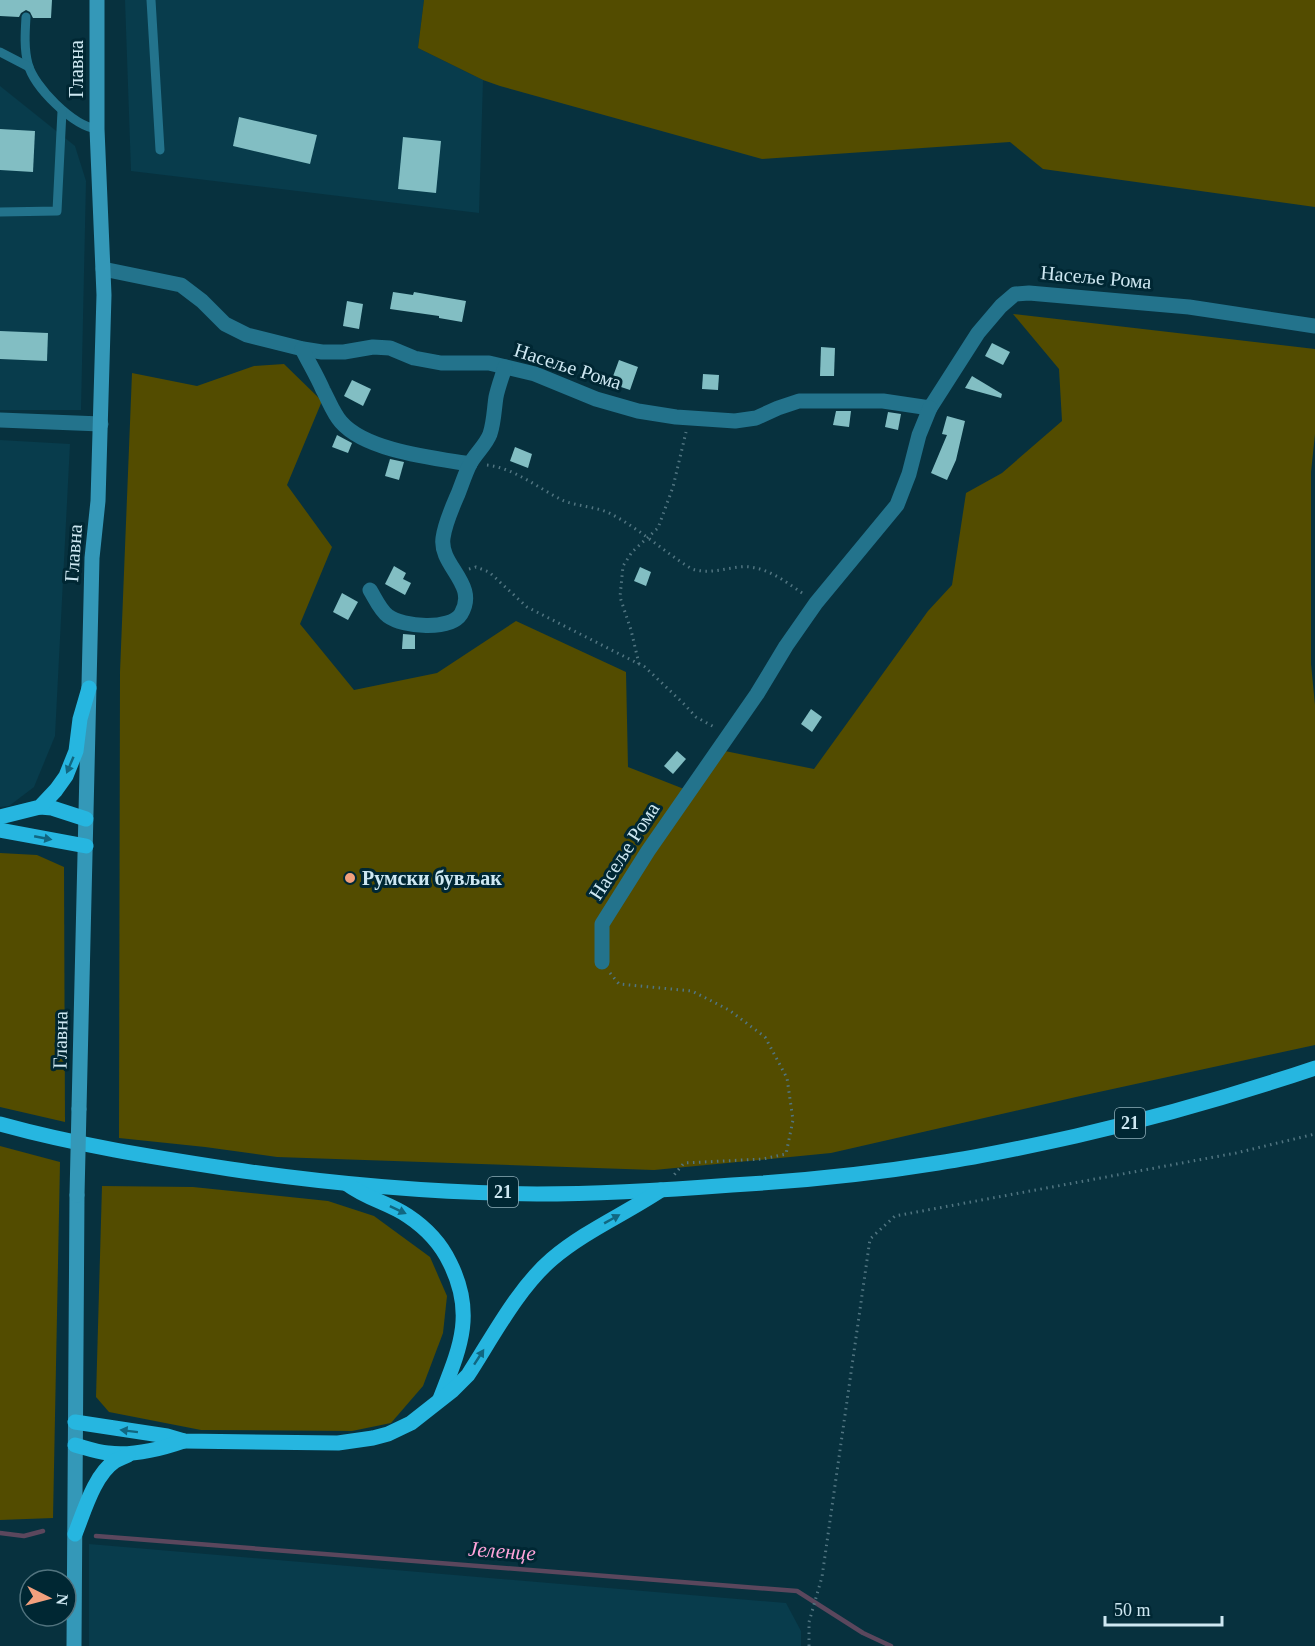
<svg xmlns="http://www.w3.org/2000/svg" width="1315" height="1646" viewBox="0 0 1315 1646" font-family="Georgia,serif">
<rect width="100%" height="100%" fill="#07313e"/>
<g fill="#083c4c">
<polygon points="125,0 424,0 418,48 483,80 479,213 131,171"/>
<polygon points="0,86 75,146 86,181 81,410 0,410"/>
<polygon points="0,440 70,444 55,736 34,787 9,806 0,807"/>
<polygon points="89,1544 786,1603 801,1631 801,1646 89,1646"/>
</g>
<g fill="#534c00">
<polygon points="424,0 1315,0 1315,207 1043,169 1010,142 762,159 500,86 483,80 418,48"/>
<polygon points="1013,314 1315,349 1315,434 1311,472 1311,664 1315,705 1315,1045 1076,1097 831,1153 654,1170 277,1157 205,1147 119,1138 120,672 132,373 197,386 254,366 284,364 322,401 287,485 332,547 300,624 354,690 437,673 516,621 626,672 628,767 684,789 720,750 814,769 928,611 952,585 966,493 1002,473 1062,421 1059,369"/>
<polygon points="0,853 37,855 64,867 65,1122 0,1107"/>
<polygon points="0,1146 60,1162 53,1518 0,1520"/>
<polygon points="102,1186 193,1187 328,1201 374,1216 430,1257 447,1296 443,1333 423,1386 391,1423 352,1431 201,1430 109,1412 96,1397"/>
</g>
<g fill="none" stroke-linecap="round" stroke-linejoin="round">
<g stroke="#5b475d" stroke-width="4.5">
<polyline points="0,1533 24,1536 43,1531"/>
<polyline points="96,1536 797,1591 863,1633 891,1646"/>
</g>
</g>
<g fill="#82bec3">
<polygon points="0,0 52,0 51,18 33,18 30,12 26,10 21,13 19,17 0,16"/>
<polygon points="239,117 317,135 310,164 233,146"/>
<polygon points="0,129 35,131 33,172 0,170"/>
<polygon points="403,137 441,141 436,193 398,189"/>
<polygon points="393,292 413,295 414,292 466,301 462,322 439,318 439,316 390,309"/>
<polygon points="347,301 363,304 359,329 343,326"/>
<polygon points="0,331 48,333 47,361 0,359"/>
<polygon points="992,343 1010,352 1003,365 985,356"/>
<polygon points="821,347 835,348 834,376 820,376"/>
<polygon points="619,360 638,367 630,390 618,386 620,381 612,379"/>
<polygon points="703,374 719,375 718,390 702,389"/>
<polygon points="972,376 1002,394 1001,398 965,388"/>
<polygon points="352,380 371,389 363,406 344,396"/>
<polygon points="836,411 851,411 849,427 833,425"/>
<polygon points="888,412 901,414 898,430 885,427"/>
<polygon points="947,416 965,421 956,460 947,480 931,473 947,435 942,434"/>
<polygon points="337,435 352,443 348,453 332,447"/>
<polygon points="515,447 532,454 528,468 510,461"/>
<polygon points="390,459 404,462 399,480 385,476"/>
<polygon points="394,566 406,573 403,579 411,583 405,595 385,584"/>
<polygon points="640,567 651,572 646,586 634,581"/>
<polygon points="342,593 358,602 348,620 333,612"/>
<polygon points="403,634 415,635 415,649 402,649"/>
<polygon points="811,709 822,717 812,732 801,724"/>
<polygon points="677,751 686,759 673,774 664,766"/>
</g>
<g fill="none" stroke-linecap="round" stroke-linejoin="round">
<g stroke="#517581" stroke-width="3" stroke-dasharray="1.5 4.5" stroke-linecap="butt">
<path d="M 487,465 C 514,468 538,488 562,500 C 578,507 596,506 611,514 C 640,529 664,552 692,569 C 708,574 723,569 739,567 C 764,564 786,582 805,595"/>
<polyline points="469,569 476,567 489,572 527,607 645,667 684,704 696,717 716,728"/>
<polyline points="639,664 631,630 620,597 623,566 632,552 658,528 673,487 686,432"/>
<polyline points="610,973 619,984 692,991 729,1010 765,1037 787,1078 793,1120 786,1154 763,1159 684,1163 674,1175"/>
<polyline points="809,1646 809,1622 822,1577 870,1239 895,1216 1236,1153 1315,1134"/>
</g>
<g stroke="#23738c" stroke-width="9">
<polyline points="151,0 160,150"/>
<path d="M 26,17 C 25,33 24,49 28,64 C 34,87 73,126 97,129"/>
<polyline points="0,52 29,67"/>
<polyline points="0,212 57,211 62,111"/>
</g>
<g stroke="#23738c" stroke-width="15">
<polyline points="103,269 181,285 202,301 225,324 247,335 303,349 322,352 344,352 373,347 390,348 414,358 441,363 489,363 535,374 596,399 638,411 676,417 735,421 756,418 778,408 799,401 883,401 930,408 978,333 1001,306 1015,294 1029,293 1189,307 1315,326"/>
<path d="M 302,349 C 309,363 317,376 323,390 C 329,401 333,413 341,422 C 366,451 434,458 470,464"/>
<polyline points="0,420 101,424"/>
<path d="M 370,590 C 375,598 380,610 388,616 C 403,627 450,631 461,614 C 479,584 439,566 443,538 C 445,523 452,508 458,494 C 462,484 465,474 470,464 C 475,454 486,445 490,434 C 494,422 494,410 496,397 C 498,387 502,377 505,367"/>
<polyline points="602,962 602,924 648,851 757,694 786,646 816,603 897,505 909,474 919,435 930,408"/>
</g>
<g stroke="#3498b8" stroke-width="15">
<polyline points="79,1109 92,558 98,501 104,295 97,129 97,0"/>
<polyline points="74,1646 77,1195"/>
</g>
<g stroke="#26b6e0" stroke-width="15">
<polyline points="40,807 52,808 86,819"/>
<polyline points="0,817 40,807 56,790 66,776 76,751 80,719 89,688"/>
<polyline points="0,830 86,846"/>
<path d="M 0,1124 C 76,1145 152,1157 230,1169 C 331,1184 435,1193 537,1194 C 602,1194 667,1190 732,1185 C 801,1181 870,1174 938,1163 C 985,1156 1031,1146 1076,1136 C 1158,1117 1235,1095 1315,1068"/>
<path d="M 347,1184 C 367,1199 389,1203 408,1216 C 426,1228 441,1244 450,1263 C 476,1315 459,1350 440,1399"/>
<path d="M 75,1422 L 167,1436 L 184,1441 L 338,1443 L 373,1438 L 388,1434 L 411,1423 L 453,1390 L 468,1375 C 492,1338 518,1288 552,1259 C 585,1231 625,1214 661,1190"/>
<path d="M 75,1445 C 86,1448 97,1452 108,1453 C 132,1456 161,1449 184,1441"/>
<path d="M 75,1534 C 84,1512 94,1475 115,1461 C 119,1459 124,1457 128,1455"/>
</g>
<polyline stroke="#3498b8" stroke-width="15" points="77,1195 79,1109"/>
</g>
<defs><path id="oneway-solid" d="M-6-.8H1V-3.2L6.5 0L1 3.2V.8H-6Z" transform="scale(1.5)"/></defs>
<g fill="#116781">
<use href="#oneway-solid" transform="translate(70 765) rotate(113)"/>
<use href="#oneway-solid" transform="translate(43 838) rotate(11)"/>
<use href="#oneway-solid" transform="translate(398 1210) rotate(25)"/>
<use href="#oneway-solid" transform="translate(612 1219) rotate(-29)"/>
<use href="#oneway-solid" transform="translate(479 1357) rotate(-57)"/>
<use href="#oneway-solid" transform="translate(129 1431) rotate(-173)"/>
</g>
<circle fill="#f2a07e" stroke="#002733" stroke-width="2" cx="350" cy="878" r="6"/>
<g text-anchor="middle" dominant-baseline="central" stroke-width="6" stroke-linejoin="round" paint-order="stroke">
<g fill="#002733" stroke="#90aeb9" stroke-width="1.5">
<rect x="1115" y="1108" width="30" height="30" rx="4.5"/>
<rect x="488" y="1177" width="30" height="30" rx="4.5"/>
</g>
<g font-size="18" font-weight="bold" fill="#cee8f2">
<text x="1130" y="1123">21</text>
<text x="503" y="1192">21</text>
</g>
<g font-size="20" fill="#cee8f2" stroke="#002733">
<text transform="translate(76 69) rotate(-90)">Главна</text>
<text transform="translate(1096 277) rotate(5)">Насеље Рома</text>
<text transform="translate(568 366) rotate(18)">Насеље Рома</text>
<text transform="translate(73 553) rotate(-86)">Главна</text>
<text transform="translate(624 851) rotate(-57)">Насеље Рома</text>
<text transform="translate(60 1040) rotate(-89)">Главна</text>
</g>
<g font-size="20" font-weight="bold" fill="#cee8f2" stroke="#002733" text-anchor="start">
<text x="362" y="878">Румски бувљак</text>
</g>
<g font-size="21" font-style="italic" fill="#ffa4da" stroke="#002733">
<text transform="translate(502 1551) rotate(4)">Јеленце</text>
</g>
</g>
<g transform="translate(48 1598) rotate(96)"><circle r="28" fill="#002733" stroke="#52747f" stroke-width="1.5"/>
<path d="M0-4.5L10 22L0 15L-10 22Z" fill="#f2a07e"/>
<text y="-9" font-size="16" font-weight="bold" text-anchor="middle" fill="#cee8f2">N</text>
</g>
<path d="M1105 1616v9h117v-9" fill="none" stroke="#cee8f2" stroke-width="3"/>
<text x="1114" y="1616" font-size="18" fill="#cee8f2" stroke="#002733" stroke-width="4.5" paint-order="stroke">50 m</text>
</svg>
